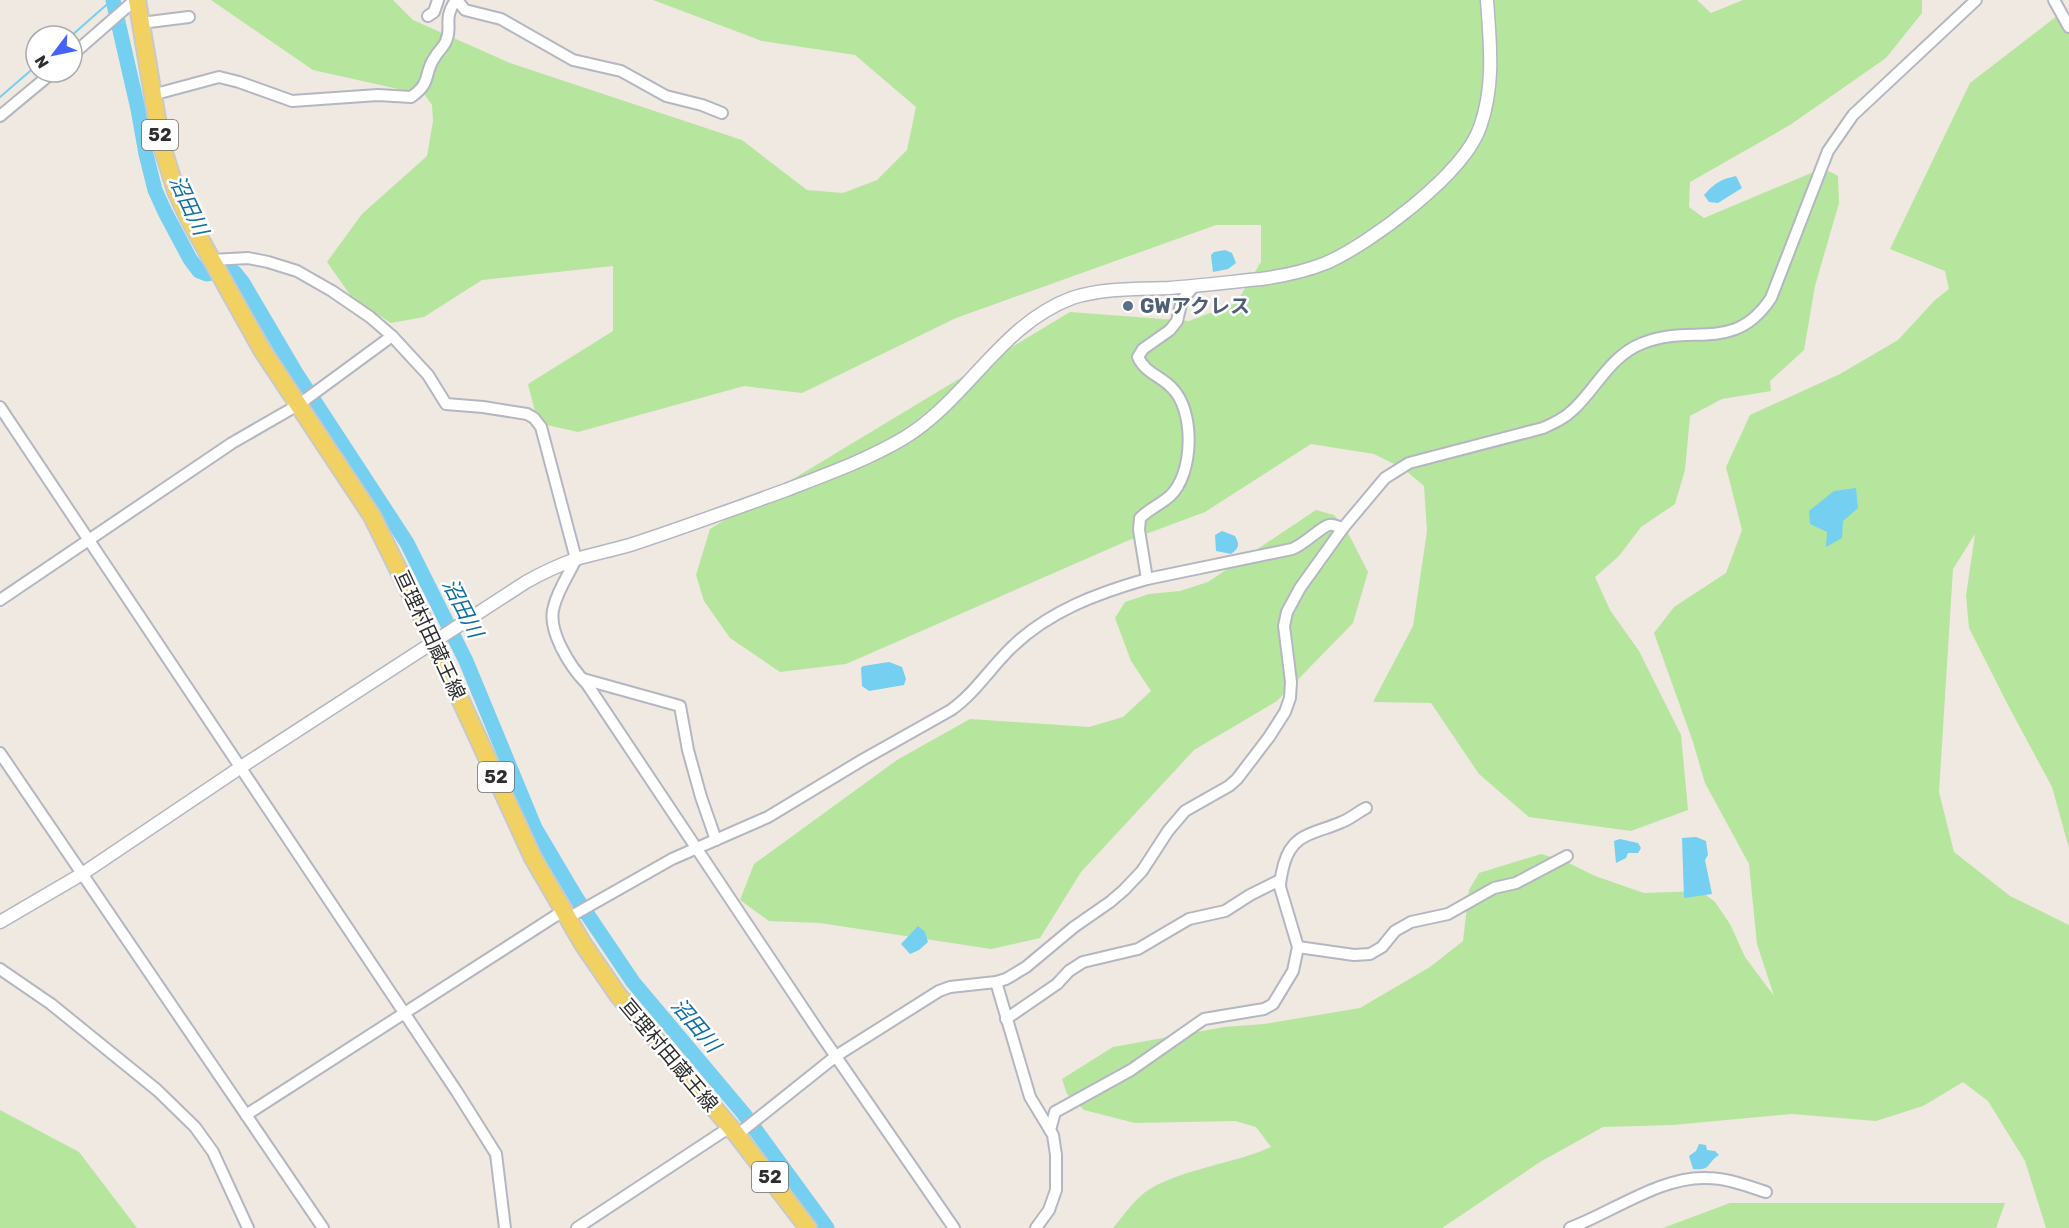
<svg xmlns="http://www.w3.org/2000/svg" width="2069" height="1228" viewBox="0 0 2069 1228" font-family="Rubik,'Noto Sans JP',sans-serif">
<rect width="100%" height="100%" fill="#efe9e1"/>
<g fill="#b6e59e">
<polygon points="211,0 393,0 413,20 510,63 742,140 807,190 843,193 877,180 907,150 916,107 855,55 762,41 653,0 1697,0 1711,13 1743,0 1922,0 1922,13 1886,58 1790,125 1690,182 1689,207 1704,218 1823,168 1838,176 1839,203 1815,286 1804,350 1770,381 1771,391 1722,399 1690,416 1685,470 1675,504 1641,527 1619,556 1595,577 1610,610 1639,651 1681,735 1688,810 1631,831 1529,817 1479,774 1431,703 1373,702 1413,626 1427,531 1424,486 1404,469 1374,454 1311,444 1205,512 1127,541 846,664 780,672 730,638 704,601 696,575 710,529 1070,312 1189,321 1236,303 1261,262 1261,225 1216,225 956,318 802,393 744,386 578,432 538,423 528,384 613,331 613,266 482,280 424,317 391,323 353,299 327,262 362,214 427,156 433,121 432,105 425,95 313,70"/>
<path d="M 2057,16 L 2069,22 L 2069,848 L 2052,787 L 2009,707 L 1969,628 L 1966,596 L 1975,534 L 1953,569 L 1939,792 L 1954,852 L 2010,896 L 2069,925 L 2069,1228 L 2046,1228 L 2025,1161 L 1988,1101 L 1963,1082 L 1923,1106 L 1876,1121 L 1792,1114 L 1673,1125 L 1603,1127 L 1540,1162 L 1442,1228 L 1113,1228 C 1123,1216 1132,1203 1144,1193 C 1175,1170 1234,1164 1271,1147 L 1256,1127 L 1235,1121 L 1135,1123 L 1084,1110 L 1067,1094 L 1062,1079 L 1113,1047 L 1224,1027 L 1264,1024 L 1360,1008 L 1430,967 L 1463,941 L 1469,890 L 1479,873 L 1541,854 L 1565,861 L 1595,876 L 1644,893 L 1701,891 L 1715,902 L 1730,924 L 1745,957 L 1774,996 L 1757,944 L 1749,864 L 1705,783 L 1693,742 L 1654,633 L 1674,607 L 1726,573 L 1742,530 L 1726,467 L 1750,415 L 1840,374 L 1898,340 L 1935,300 L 1949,289 L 1945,271 L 1890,249 L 1970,83 Z"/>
<polygon points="1316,510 1334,515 1346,529 1368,572 1353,623 1277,701 1194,750 1081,872 1040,938 991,949 820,923 769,921 740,900 754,864 897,760 970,719 1089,727 1123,717 1151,691 1131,661 1115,618 1125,602 1149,594 1180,591 1208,582"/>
<polygon points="0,1110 79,1152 137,1228 0,1228"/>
<polygon points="1730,1203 2005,1203 1996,1228 1663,1228"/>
</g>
<g fill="#75cff0">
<path d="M 1736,176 L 1742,188 L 1718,203 L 1709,202 L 1704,195 C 1716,182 1720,180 1736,176 Z"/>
<polygon points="1225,250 1232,253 1236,263 1228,269 1213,272 1211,255 1214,252"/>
<polygon points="1856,488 1858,508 1843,521 1842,538 1826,547 1827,532 1810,524 1809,511 1834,491"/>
<path d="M 1222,531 L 1235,536 C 1240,545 1239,548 1231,554 L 1216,551 L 1215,535 Z"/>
<polygon points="889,662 902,667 906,679 904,685 869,691 862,686 861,668 863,666"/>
<polygon points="1696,837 1706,841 1708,855 1705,860 1712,894 1684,898 1682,838"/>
<polygon points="1620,839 1638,843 1641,848 1638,853 1628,853 1626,858 1616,863 1614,841"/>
<polygon points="918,926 925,932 928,942 919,950 910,954 901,944"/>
<path d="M 1699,1144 L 1706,1145 L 1707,1150 L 1715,1151 L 1719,1155 C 1706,1163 1712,1171 1693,1169 L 1689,1156 L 1696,1151 Z"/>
</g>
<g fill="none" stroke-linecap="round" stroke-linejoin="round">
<g stroke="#75cff0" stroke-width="2">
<polyline points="71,36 112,0"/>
<polyline points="0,97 36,66"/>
<polyline points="821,1228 824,1224"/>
</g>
<polyline stroke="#75cff0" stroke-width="15" points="113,0 138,109 146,154 155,190 165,212 190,259 199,271 207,274 228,270 235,273 243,283 296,373 407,543 466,661 535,828 577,899 633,982 744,1114 827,1228"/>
<defs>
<g id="minor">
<polyline points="457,0 465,10 501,19 573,60 621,71 666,96 702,105 722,113"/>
<polyline points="2054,0 2069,27"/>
<polyline points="428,16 434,12 438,0"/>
<polyline points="141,23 189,17"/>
<polyline points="72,55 135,0"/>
<path d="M 152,95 L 219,77 L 239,82 L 292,101 L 378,95 L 411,97 C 433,82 423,73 435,57 C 438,51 444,47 446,41 C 453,26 442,20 456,0"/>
<polyline points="0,116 53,72"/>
<path d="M 212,260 L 248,258 L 268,262 L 297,271 L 332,291 L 370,317 L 392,336 L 428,375 L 446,404 L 483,407 L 527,414 L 534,418 L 541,427 L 576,559 C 569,574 558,590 554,606 C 546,630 571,668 587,684 L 819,1032 L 954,1228"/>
<polyline points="0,407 457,1092 496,1154 505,1228"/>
<path d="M 1147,579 L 1139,530 L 1140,518 C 1149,509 1161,504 1170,496 C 1194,474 1195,410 1172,388 C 1161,376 1145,373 1138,357 L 1143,349 L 1170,330 L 1177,321 L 1182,300 L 1194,286"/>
<polyline points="0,600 232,443 298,405 392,336"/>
<polyline points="583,679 680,706 688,750 701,797 716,840"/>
<polyline points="0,753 323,1228"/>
<path d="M 568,918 L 672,859 L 768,817 L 864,759 L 951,710 C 975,693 991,667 1012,647 C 1049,611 1098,593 1147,579 L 1292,549 C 1305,544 1322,526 1329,525 C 1333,524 1338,527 1343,528"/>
<polyline points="1298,947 1354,955 1370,954 1382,947 1395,931 1411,922 1448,914 1494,888 1516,883 1567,856"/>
<polyline points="0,969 51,1004 157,1090 195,1127 213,1152 248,1228"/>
<polyline points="996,982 1030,1097 1053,1135 1056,1155 1056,1190 1049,1210 1036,1228"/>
<polyline points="1006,1019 1057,984 1069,971 1083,962 1138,949 1189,919 1225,911 1250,895 1280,880"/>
<polyline points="246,1115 563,911"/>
<path d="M 1050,1130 L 1055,1112 L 1131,1070 L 1204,1019 L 1264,1009 L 1273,1004 L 1293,971 L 1298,947 L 1280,887 C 1280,879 1282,872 1284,864 C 1293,832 1315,834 1342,822 C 1350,819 1358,812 1366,808"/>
<path d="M 737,1135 L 836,1056 L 939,991 L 950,987 L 996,982 L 1006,979 L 1026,967 L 1074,927 L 1110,902 L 1124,890 L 1142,871 L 1168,831 L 1185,811 L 1229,786 L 1237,779 L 1269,737 L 1285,712 L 1290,698 L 1291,682 L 1284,626 L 1287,612 L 1300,588 L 1343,528 L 1385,478 L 1409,463 L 1543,428 C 1554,423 1565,418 1574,409 C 1597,387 1611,355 1643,343 C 1693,323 1734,354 1771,298 L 1828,151 L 1853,115 L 1976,0"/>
<polyline points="577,1228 730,1127"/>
<path d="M 1570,1228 C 1613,1212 1661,1176 1707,1178 C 1727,1178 1747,1186 1766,1192"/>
</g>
<path id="tertiary" d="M 0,922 L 82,874 L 241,767 L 526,582 C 542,573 559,565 576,559 C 594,554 612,550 630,545 C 682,528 734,509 786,490 C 825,475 867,460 904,438 C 967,400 1001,324 1072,298 C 1102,288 1138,289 1169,288 C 1200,286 1230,282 1261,279 C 1283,276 1306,271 1326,263 C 1371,243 1464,174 1480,127 C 1495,86 1490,43 1487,0"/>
<polyline id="primary" points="137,0 161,143 176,191 189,219 262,350 372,516 433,640 533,858 583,944 618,995 737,1135 808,1228"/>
</defs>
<use href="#minor" stroke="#b4b7c1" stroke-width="14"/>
<use href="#tertiary" stroke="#b4b7c1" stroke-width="15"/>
<use href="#primary" stroke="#c9c9c9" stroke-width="20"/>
<use href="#minor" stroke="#fff" stroke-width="10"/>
<use href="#tertiary" stroke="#fff" stroke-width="12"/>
<use href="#primary" stroke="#f2d163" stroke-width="16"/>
</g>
<circle fill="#5c6f8a" stroke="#fff" stroke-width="2" cx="1128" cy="306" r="6"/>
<g text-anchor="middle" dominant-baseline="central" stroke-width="5" stroke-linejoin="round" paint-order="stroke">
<g fill="#fff" stroke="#6d6d6d" stroke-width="1.5">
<rect x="142" y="120" width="36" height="30" rx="4.5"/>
<rect x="478" y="762" width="36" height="30" rx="4.5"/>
<rect x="752" y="1162" width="36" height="30" rx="4.5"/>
</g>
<g font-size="18" font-weight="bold" fill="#2e2e2e">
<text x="160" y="135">52</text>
<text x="496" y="777">52</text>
<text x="770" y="1177">52</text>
</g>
<g font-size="20" font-weight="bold" fill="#4e5e75" stroke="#fff" text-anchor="start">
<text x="1140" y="306">GWアクレス</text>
</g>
<g font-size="20" fill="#2e2e2e" stroke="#fff">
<text transform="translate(430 635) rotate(65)">亘理村田蔵王線</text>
<text transform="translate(669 1055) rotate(50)">亘理村田蔵王線</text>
</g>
<g font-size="21" font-style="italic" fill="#0d6fa3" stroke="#fff">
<text transform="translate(189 205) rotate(65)">沼田川</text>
<text transform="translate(463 608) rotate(63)">沼田川</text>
<text transform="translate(696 1025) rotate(50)">沼田川</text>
</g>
</g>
<g transform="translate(54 54) rotate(238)"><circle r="28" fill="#ffffff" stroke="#ababab" stroke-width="1.5"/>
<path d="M0-4.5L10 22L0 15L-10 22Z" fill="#4264fb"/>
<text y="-9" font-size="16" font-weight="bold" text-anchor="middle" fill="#2e2e2e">N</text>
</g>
</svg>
